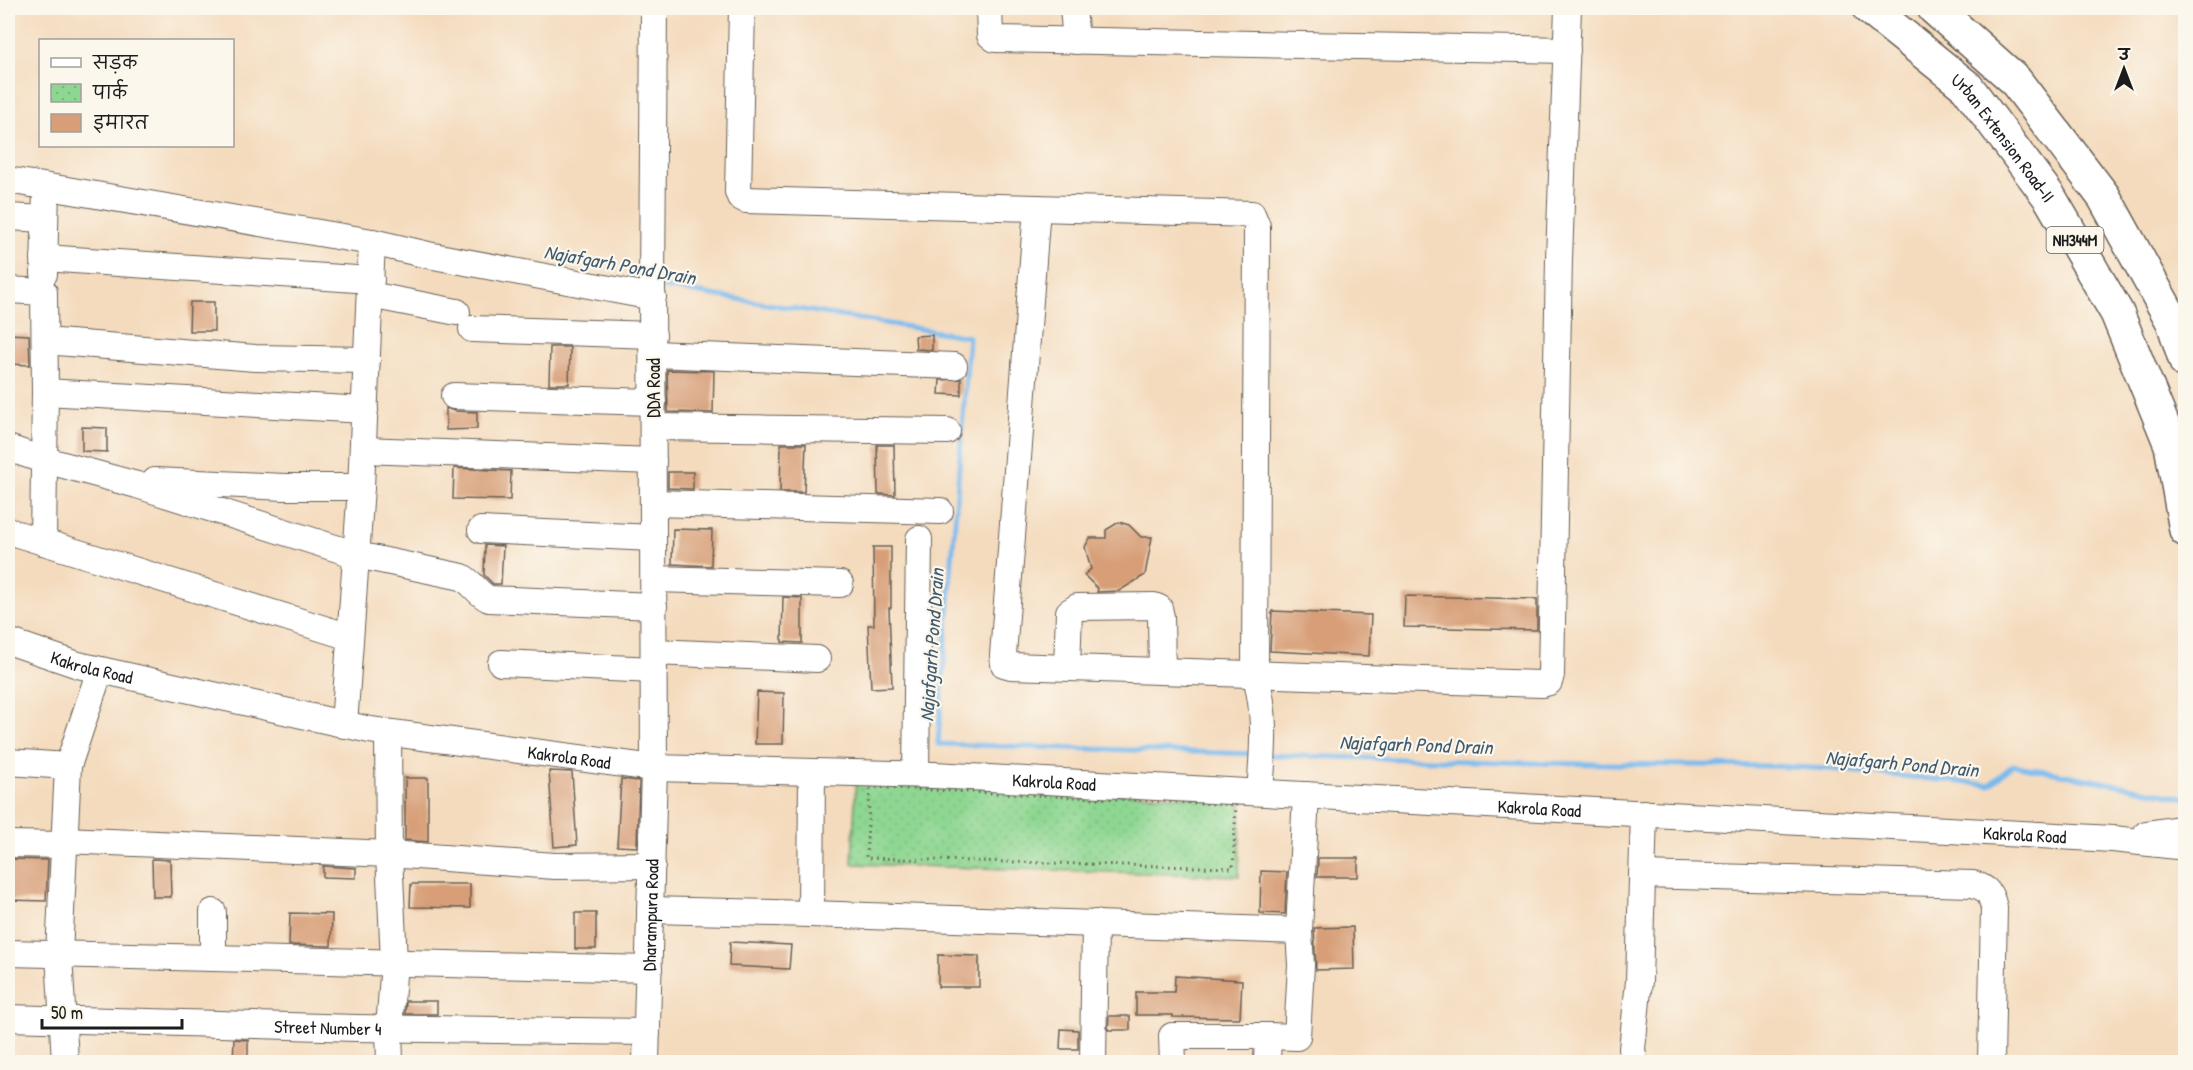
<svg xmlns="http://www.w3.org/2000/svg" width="2193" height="1070" viewBox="0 0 2193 1070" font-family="'Patrick Hand','Playpen Sans Deva',sans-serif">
<defs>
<pattern id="park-dots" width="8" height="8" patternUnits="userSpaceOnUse" patternTransform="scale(1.5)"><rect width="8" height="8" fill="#8ed792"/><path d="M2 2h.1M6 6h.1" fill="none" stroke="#7ab87d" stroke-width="1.8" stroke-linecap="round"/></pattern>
</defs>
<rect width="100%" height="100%" fill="#fbf7ec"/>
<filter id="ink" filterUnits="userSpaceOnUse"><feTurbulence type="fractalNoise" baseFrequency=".0167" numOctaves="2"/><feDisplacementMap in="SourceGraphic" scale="12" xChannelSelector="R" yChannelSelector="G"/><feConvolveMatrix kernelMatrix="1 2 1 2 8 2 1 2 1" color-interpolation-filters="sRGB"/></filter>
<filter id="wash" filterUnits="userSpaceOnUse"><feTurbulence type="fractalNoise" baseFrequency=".008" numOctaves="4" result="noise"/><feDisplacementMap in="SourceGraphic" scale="24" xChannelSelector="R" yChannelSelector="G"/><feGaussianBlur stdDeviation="1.35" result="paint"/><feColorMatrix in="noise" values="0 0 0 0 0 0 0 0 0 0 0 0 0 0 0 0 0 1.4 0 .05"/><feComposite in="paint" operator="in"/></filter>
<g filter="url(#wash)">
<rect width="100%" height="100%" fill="#f4dbbe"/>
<polygon fill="url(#park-dots)" stroke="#557a57" stroke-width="1.5" points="856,778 1241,800 1239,876 852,864"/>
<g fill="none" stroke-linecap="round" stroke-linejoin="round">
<g stroke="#79baee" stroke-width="5">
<polyline points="658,286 969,337 938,744 1256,754"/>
<polyline points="1268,755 1535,763 1771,766 1830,769 1990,785 2013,765 2186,798"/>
</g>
</g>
<g id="blocks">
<g fill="#d79e77">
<polygon points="190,302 214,302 214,331 189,331"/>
<polygon points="8,334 29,335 30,365 8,364"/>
<polygon points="932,335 932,350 916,349 915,336"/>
<polygon points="550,347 570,347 569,384 549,384"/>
<polygon points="667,370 714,371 713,413 668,412"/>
<polygon points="961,379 961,395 939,394 940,380"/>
<polygon points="446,408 454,411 477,412 477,429 446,430"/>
<polygon points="82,427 107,428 107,452 82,451"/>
<polygon points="781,444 806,444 804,492 780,492"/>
<polygon points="877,445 894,445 895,495 878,494"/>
<polygon points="454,468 511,471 510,500 453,499"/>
<polygon points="668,472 693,472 693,489 668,488"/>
<polygon points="1119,522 1129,525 1141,537 1152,537 1145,575 1119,591 1097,592 1098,589 1084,575 1091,569 1085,547 1090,538 1106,538 1106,530"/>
<polygon points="673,529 712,530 711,566 672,564"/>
<polygon points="485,545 503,546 501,584 493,584 484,575"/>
<polygon points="873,547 891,547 891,608 889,608 892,687 871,688 868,625 874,625"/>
<polygon points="1405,596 1537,599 1537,630 1404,627"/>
<polygon points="783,597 802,598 802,643 782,642"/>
<polygon points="1272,611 1371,615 1369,656 1270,651"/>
<polygon points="757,692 784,693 783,744 755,744"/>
<polygon points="549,771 572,772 577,845 554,847"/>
<polygon points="405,778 428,778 428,842 405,840"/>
<polygon points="621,779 639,781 637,847 617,846"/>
<polygon points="1318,858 1358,858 1358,877 1317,877"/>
<polygon points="8,859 48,860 46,901 8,900"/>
<polygon points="152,859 170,860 171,897 153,897"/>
<polygon points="323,866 356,868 356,878 323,877"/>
<polygon points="1261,871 1287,872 1285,914 1260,913"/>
<polygon points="411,884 470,884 470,908 410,907"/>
<polygon points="290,913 332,914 331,946 289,945"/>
<rect x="575" y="913" width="21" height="36"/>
<polygon points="1353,927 1354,969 1316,970 1314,928"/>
<polygon points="730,942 791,945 789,969 729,966"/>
<polygon points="938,955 979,956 979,987 938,987"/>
<polygon points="1175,976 1242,980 1240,1018 1173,1017 1173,1015 1136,1015 1136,992 1174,992"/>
<polygon points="406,1001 437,1001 437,1014 405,1014"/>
<polygon points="1109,1016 1130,1016 1130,1030 1108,1030"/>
<polygon points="1061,1029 1078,1030 1078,1049 1060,1049"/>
<polygon points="234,1039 248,1040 248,1062 233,1062"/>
</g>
</g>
</g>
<g filter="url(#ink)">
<use href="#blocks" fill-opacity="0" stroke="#685f55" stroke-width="1.5"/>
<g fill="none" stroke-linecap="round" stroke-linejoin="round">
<defs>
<g id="minor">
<path d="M 742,8 L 738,192 L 740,197 L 746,200 L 1252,214 L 1257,226 L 1255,674 C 1267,713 1263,752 1260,792"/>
<polyline points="989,8 990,35 995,39 1567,50"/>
<polyline points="1073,8 1076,41"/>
<polyline points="8,180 372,242 428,255 653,297"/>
<polyline points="1037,208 1003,655 1004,664 1011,666 1542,684 1549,682 1551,675 1559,259 1568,8"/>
<polyline points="8,217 45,219"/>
<polyline points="44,258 371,280"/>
<polyline points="44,274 46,188"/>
<polyline points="8,290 44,292 45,392 365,410"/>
<polyline points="370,295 457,312"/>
<polyline points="472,329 653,335"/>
<polyline points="45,341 255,358 367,360"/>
<polyline points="653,354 954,366"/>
<polyline points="454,396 653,402"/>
<polyline points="653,427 947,431"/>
<path d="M 8,448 L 34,457 L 137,485 L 357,555 L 462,577 C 473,583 478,594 489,599 L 654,606"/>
<polyline points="363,450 653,461"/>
<polyline points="155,481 285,487 361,487"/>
<polyline points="653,503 940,511"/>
<polyline points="481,530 653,538"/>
<polyline points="8,531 350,637"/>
<polyline points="43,542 45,392"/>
<polyline points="654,579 840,584"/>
<path id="s1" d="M 8,641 L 78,665 L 370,730 L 654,768 L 934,775 L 2113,839 L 2186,847"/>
<polyline points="654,652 817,659"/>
<polyline points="501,663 654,670"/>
<polyline points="1067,667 1069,612 1077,607 1154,606 1159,608 1161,617 1162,671"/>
<polyline points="344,725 361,487 372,242"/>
<polyline points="388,733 389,854 555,866 652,865"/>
<polyline points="8,762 68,766 100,670"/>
<polyline points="812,772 811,914 1299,931"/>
<polyline points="916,774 919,539"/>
<polyline points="2146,834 2186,828"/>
<polyline points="64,840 389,854 394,962 389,1029 390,1062"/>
<polyline points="8,844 64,845"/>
<path d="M 1642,875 L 1973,884 C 1987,888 1991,893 1994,908 L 1991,1062"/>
<polyline points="650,910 811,914"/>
<polyline points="8,953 649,969"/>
<polyline points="213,958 213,912"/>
<path id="s2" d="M 8,1018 L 356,1028 L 647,1032"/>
<polyline points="65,1062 59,954 68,766"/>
<path id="s3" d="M 646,1062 L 654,768 L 652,286 L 654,8"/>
<polyline points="1093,1062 1095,923"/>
<polyline points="1173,1062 1172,1036 1268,1036"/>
<polyline points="1267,1062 1268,1036 1297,1037 1301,965 1299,931 1306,795"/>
<polyline points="1634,1062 1632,1049 1639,981 1644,813"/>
</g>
<g id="highway">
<path id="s4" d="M 1869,8 L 1967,87 L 2050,198 L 2117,313 L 2171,445 L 2186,530"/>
<polyline points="1934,8 2014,79 2104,197 2173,322 2186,362"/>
</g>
</defs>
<use href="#minor" stroke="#685f55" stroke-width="28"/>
<use href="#highway" stroke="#685f55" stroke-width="36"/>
<polygon stroke="#685f55" stroke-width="3" stroke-dasharray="1.5 4.5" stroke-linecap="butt" points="870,787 1236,805 1233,868 866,858"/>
<use href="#minor" stroke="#fff" stroke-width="26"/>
<use href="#highway" stroke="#fff" stroke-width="33"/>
</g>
</g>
<g text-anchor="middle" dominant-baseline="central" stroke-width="4.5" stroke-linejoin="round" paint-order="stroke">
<rect fill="#fbf7ec" stroke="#5f5e5a" stroke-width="1.5" x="2046.5" y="227" width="57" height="26" rx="4.5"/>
<g font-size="16" font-weight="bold" fill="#1c1c1c">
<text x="2075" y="240">NH344M</text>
</g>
<g font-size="18" fill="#1c1c1c" stroke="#fbf7ec">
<text stroke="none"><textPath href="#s4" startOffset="188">Urban Extension Road-II</textPath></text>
<text transform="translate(653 388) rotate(-90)">DDA Road</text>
<text stroke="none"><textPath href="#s1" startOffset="88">Kakrola Road</textPath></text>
<text stroke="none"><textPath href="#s1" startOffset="574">Kakrola Road</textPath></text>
<text stroke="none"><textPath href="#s1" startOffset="1060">Kakrola Road</textPath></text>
<text stroke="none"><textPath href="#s1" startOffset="1546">Kakrola Road</textPath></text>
<text stroke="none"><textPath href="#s1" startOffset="2032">Kakrola Road</textPath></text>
<text stroke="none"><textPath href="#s3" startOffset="147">Dharampura Road</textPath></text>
<text stroke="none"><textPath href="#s2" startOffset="320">Street Number 4</textPath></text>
</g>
<g font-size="20" font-style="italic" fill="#415b70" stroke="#fbf7ec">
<text transform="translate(620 264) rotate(10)">Najafgarh Pond Drain</text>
<text transform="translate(931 645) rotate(-86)">Najafgarh Pond Drain</text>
<text transform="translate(1416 744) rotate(2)">Najafgarh Pond Drain</text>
<text transform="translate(1902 763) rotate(5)">Najafgarh Pond Drain</text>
</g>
</g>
<rect width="2193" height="1070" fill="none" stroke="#fbf7ec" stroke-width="30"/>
<rect x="39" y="39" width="195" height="108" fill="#fbf7ec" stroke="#a29f99" stroke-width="1.5"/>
<rect x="51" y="58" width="30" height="9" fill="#ffffff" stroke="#a29f99" stroke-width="1.5"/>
<text x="93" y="69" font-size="18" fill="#1c1c1c">सड़क</text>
<rect x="51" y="84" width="30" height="18" fill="url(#park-dots)" stroke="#a29f99" stroke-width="1.5"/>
<text x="93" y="99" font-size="18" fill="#1c1c1c">पार्क</text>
<rect x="51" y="114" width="30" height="18" fill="#d79e77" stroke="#a29f99" stroke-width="1.5"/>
<text x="93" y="129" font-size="18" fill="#1c1c1c">इमारत</text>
<g transform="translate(2124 69)" stroke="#fbf7ec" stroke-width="4.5" paint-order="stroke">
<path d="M0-4.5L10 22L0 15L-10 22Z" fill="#1c1c1c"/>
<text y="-9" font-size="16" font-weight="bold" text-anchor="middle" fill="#1c1c1c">उ</text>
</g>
<path d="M42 1019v9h140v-9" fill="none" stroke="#1c1c1c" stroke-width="3"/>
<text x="51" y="1019" font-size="18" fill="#1c1c1c" stroke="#fbf7ec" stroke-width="4.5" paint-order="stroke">50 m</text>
</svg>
